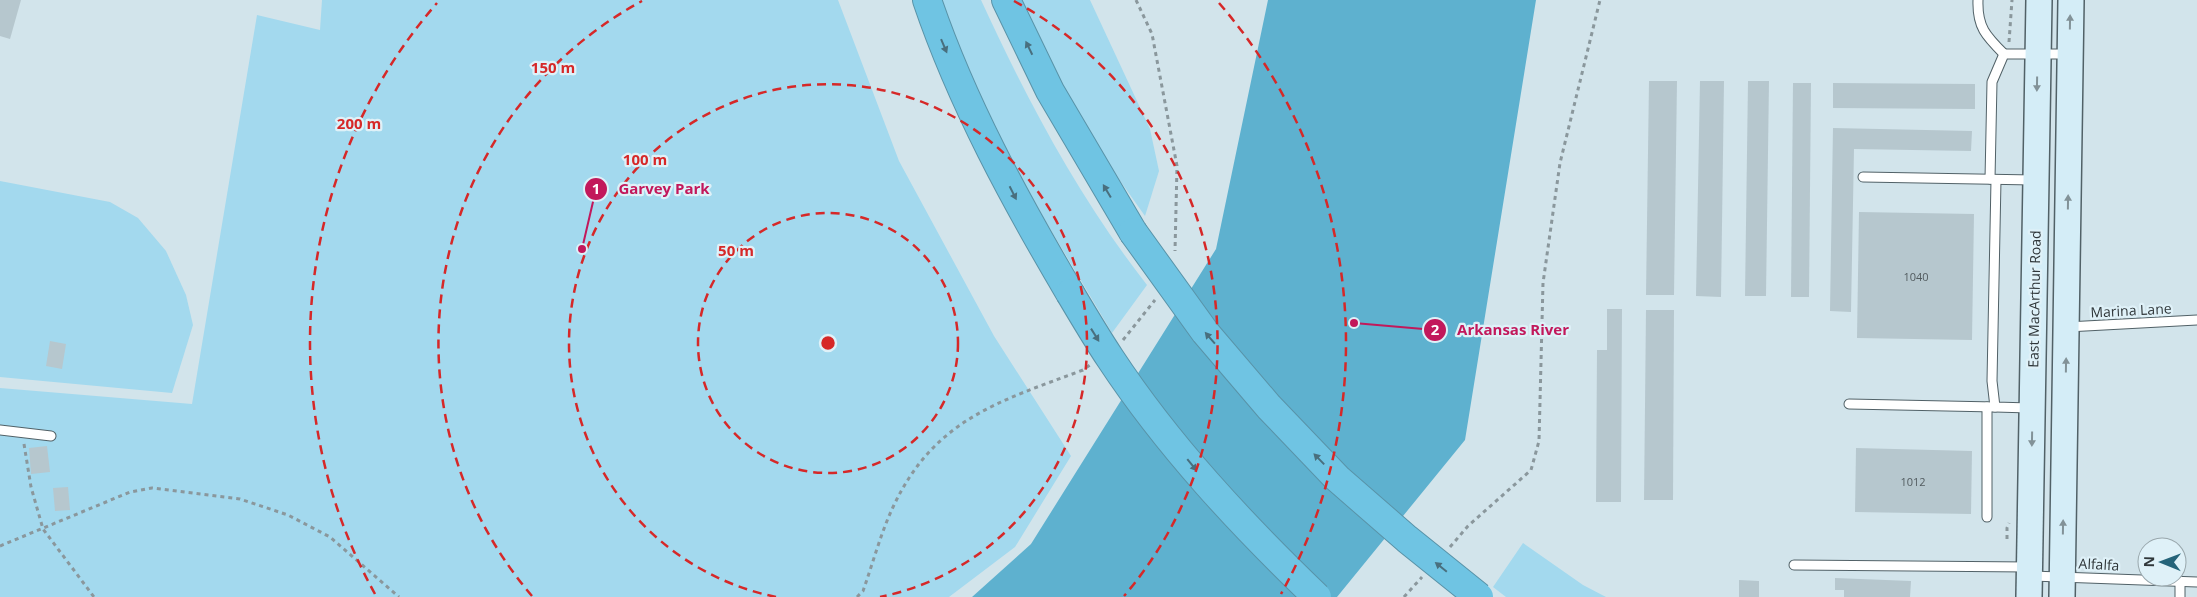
<svg xmlns="http://www.w3.org/2000/svg" width="2197" height="597" viewBox="0 0 2197 597" font-family="'Open Sans',sans-serif">
<rect width="100%" height="100%" fill="#d2e4eb"/>
<g fill="#a3d9ee">
<polygon points="322,0 838,0 899,161 994,336 1071,456 1015,547 949,597 0,597 0,388 192,404 257,15 320,30"/>
<path d="M 940,0 L 981,0 C 1027,100 1079,198 1147,285 L 1112,333 C 1048,224 981,121 940,0 Z"/>
<polygon points="1022,0 1090,0 1150,129 1159,171 1145,216 1101,154 1060,80"/>
<polygon points="0,181 110,202 138,218 166,251 186,295 193,325 172,393 0,377"/>
<polygon points="1523,543 1583,585 1606,597 1506,597 1493,587"/>
</g>
<polygon fill="#5eb1cf" points="1268,0 1536,0 1465,440 1337,597 972,597 1031,544 1216,249"/>
<g fill="#b6c7ce">
<polygon points="0,0 21,0 10,39 0,36"/>
<polygon points="1649,81 1677,81 1674,295 1646,295"/>
<polygon points="1700,81 1724,81 1721,297 1696,296"/>
<polygon points="1748,81 1769,81 1766,296 1745,296"/>
<polygon points="1793,83 1811,83 1809,297 1791,297"/>
<polygon points="1833,83 1975,84 1975,109 1833,108"/>
<polygon points="1833,128 1972,131 1971,151 1854,149 1851,312 1830,311"/>
<polygon points="1859,212 1974,214 1972,340 1857,338"/>
<polygon points="1607,309 1622,309 1621,502 1596,502 1597,350 1607,350"/>
<polygon points="1646,310 1674,310 1673,500 1644,500"/>
<polygon points="50,341 66,344 62,369 46,366"/>
<polygon points="47,446 50,472 31,474 29,448"/>
<polygon points="1856,448 1972,451 1971,514 1855,512"/>
<polygon points="68,487 70,510 55,511 53,488"/>
<polygon points="1835,578 1911,581 1910,597 1844,597 1844,590 1835,590"/>
<polygon points="1739,580 1759,581 1759,597 1739,597"/>
</g>
<g fill="none" stroke-linecap="round" stroke-linejoin="round">
<defs>
<g id="lane">
<path d="M 1978,0 C 1977,27 1986,36 2004,54"/>
<polyline points="1863,177 2036,180"/>
<polyline points="1990,179 1992,82 2004,54 2070,54"/>
<polyline points="1996,180 1992,381 1995,407 2030,408"/>
<polyline points="2067,327 2197,320"/>
<polyline points="1849,404 1995,407"/>
<polyline points="1987,407 1987,517"/>
<polyline points="0,430 51,436"/>
<polyline points="1794,565 2028,567"/>
<polyline points="2030,576 2197,582"/>
<polyline points="2180,597 2180,582"/>
</g>
<g id="secondary">
<polyline points="2029,597 2039,0"/>
<polyline points="2062,597 2071,0"/>
</g>
<g id="highway">
<path d="M 927,0 C 962,103 1015,200 1070,293"/>
<polyline points="1006,0 1050,91 1133,232"/>
</g>
</defs>
<use href="#lane" stroke="#516167" stroke-width="11"/>
<use href="#secondary" stroke="#516167" stroke-width="28"/>
<use href="#highway" stroke="#5993a8" stroke-width="30"/>
<g stroke="#8a979c" stroke-width="3" stroke-dasharray="4 4" stroke-linecap="butt">
<polyline points="1136,0 1152,34 1177,166 1175,251"/>
<polyline points="2009,42 2012,0"/>
<polyline points="1123,340 1155,300"/>
<polyline points="24,444 31,487 43,529 94,597"/>
<polyline points="2007,539 2007,528 2009,523"/>
<polyline points="0,546 130,492 152,488 240,499 288,515 330,537 399,597"/>
<polyline points="1450,547 1468,526 1531,470 1539,441 1543,283 1560,163 1600,0"/>
<path d="M 857,597 L 863,591 C 873,563 881,532 894,505 C 935,419 1000,401 1083,370 L 1090,365"/>
<polyline points="1404,597 1422,577"/>
</g>
<use href="#lane" stroke="#fff" stroke-width="9"/>
<use href="#secondary" stroke="#d4edf7" stroke-width="25"/>
<use href="#highway" stroke="#6fc4e3" stroke-width="28"/>
<defs>
<g id="highway-bridge">
<polyline points="1133,232 1205,332 1269,407 1337,478 1407,539 1479,597"/>
<path d="M 1070,293 C 1083,315 1096,337 1110,358 C 1168,446 1241,524 1317,597"/>
</g>
</defs>
<use href="#highway-bridge" stroke="#5993a8" stroke-width="30" stroke-linecap="butt"/>
<use href="#highway-bridge" stroke="#6fc4e3" stroke-width="28"/>
</g>
<defs><path id="oneway-solid" d="M-6-.8H1V-3.2L6.5 0L1 3.2V.8H-6Z" transform="scale(1.25)"/></defs>
<g fill="#829298">
<use href="#oneway-solid" transform="translate(2070 22) rotate(-89)"/>
<use href="#oneway-solid" transform="translate(2037 84) rotate(91)"/>
<use href="#oneway-solid" transform="translate(2068 202) rotate(-89)"/>
<use href="#oneway-solid" transform="translate(2066 365) rotate(-89)"/>
<use href="#oneway-solid" transform="translate(2032 439) rotate(91)"/>
<use href="#oneway-solid" transform="translate(2063 527) rotate(-89)"/>
</g>
<g fill="#496f7e">
<use href="#oneway-solid" transform="translate(944 46) rotate(67)"/>
<use href="#oneway-solid" transform="translate(1029 48) rotate(-116)"/>
<use href="#oneway-solid" transform="translate(1107 191) rotate(-121)"/>
<use href="#oneway-solid" transform="translate(1013 193) rotate(63)"/>
<use href="#oneway-solid" transform="translate(1095 335) rotate(58)"/>
<use href="#oneway-solid" transform="translate(1210 338) rotate(-131)"/>
<use href="#oneway-solid" transform="translate(1319 459) rotate(-134)"/>
<use href="#oneway-solid" transform="translate(1192 465) rotate(51)"/>
<use href="#oneway-solid" transform="translate(1441 567) rotate(-141)"/>
</g>
<g fill="none" stroke="#d62828" stroke-width="2.5" stroke-dasharray="9 6">
<circle cx="828" cy="343" r="130"/>
<path d="M776 597A259 259 0 1 1 880 597"/>
<path d="M532 596A389 389 0 0 1 642 1M1014 1A389 389 0 0 1 1124 596"/>
<path d="M375 594A518 518 0 0 1 437 3M1219 3A518 518 0 0 1 1281 594"/>
</g>
<g text-anchor="middle" dominant-baseline="central" stroke-width="4.5" stroke-linejoin="round" paint-order="stroke">
<g font-size="11" fill="#525b5f">
<text x="1916" y="276">1040</text>
<text x="1913" y="481">1012</text>
</g>
<g font-size="14" fill="#30373a" stroke="#dff1f8">
<text transform="translate(2034 299) rotate(-89)">East MacArthur Road</text>
<text transform="translate(2131 310) rotate(-3)">Marina Lane</text>
<text transform="translate(2099 564) rotate(3)">Alfalfa</text>
</g>
</g>
<circle cx="828" cy="343" r="8" fill="#d62828" stroke="#dff1f8" stroke-width="2.5"/>
<g font-size="15" text-anchor="middle" font-weight="bold" fill="#d62828" stroke="#dff1f8" stroke-width="4.5" stroke-linejoin="round" paint-order="stroke">
<text x="553" y="73">150 m</text>
<text x="359" y="129">200 m</text>
<text x="645" y="165">100 m</text>
<text x="736" y="256">50 m</text>
</g>
<path fill="none" stroke="#c2185b" stroke-width="2" d="M582 249L596 189M1354 323L1435 330"/>
<g fill="#c2185b" stroke="#dff1f8" stroke-width="2">
<circle cx="582" cy="249" r="5"/>
<circle cx="1354" cy="323" r="5"/>
<circle cx="596" cy="189" r="12"/>
<circle cx="1435" cy="330" r="12"/>
</g>
<g font-size="15" text-anchor="middle" font-weight="bold" fill="#fff">
<text x="596" y="194">1</text>
<text x="1435" y="335">2</text>
</g>
<g font-size="15" text-anchor="middle" font-weight="bold" fill="#c2185b" stroke="#dff1f8" stroke-width="4.5" stroke-linejoin="round" paint-order="stroke">
<text x="664" y="194">Garvey Park</text>
<text x="1513" y="335">Arkansas River</text>
</g>
<g transform="translate(2162 562) rotate(271)"><circle r="24" fill="#dff1f8" stroke="#99a7ac"/>
<path d="M0-4L9 19L0 12L-9 19Z" fill="#25647a"/>
<text y="-8" font-size="14" font-weight="bold" text-anchor="middle" fill="#30373a">N</text>
</g>
</svg>
